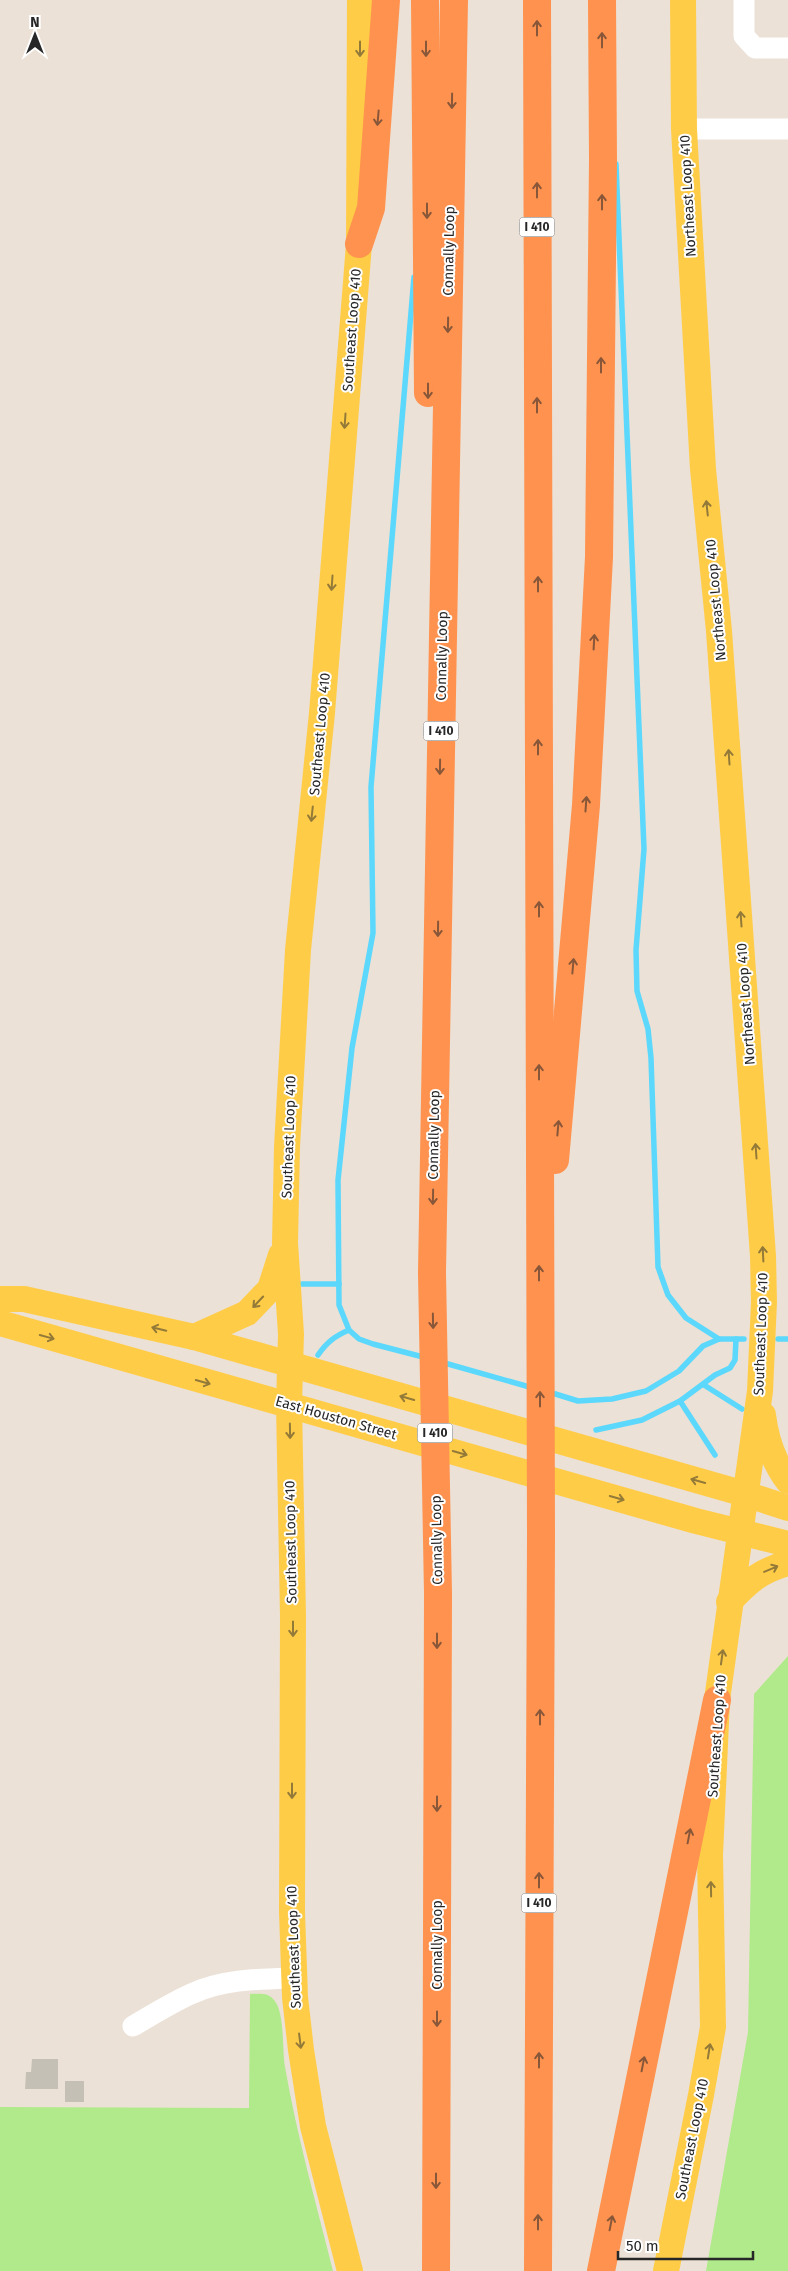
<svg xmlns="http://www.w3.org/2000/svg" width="788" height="2271" viewBox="0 0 788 2271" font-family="'Fira Sans',sans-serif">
<rect width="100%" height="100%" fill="#ece1d6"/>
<g fill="#b0ea8b">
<polygon points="788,1656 788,2271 706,2271 748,2032 754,1694"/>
<path d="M 250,1994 C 259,1994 268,1992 274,2000 C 285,2012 282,2050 285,2067 C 297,2136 316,2203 333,2271 L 0,2271 L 0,2107 L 249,2108 Z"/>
</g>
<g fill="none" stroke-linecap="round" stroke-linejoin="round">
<g stroke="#5bd8fc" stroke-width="5.5">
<polyline points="616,164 644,849 636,950 637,991 648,1029 651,1058 658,1267 668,1295 686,1318 719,1339"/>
<polyline points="414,277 371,787 373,933 352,1048 338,1180 339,1305 349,1330 359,1339 373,1344 427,1358"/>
<polyline points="302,1284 339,1284"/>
<polyline points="778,1339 788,1339"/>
<path d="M 318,1355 C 327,1342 335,1336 349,1330"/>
<polyline points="441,1362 533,1388"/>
<polyline points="704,1385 742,1409"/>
<polyline points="549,1392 578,1401 612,1399 646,1391 679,1371 703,1346 719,1339 744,1339"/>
<polyline points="680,1401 715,1455"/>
<polyline points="596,1430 642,1420 680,1401 715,1375 730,1368 735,1360 736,1339"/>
</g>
</g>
<g fill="#c5c0b6">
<polygon points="32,2059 58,2059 58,2089 25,2089 26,2072 31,2072"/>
<rect x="65" y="2081" width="19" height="21"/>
</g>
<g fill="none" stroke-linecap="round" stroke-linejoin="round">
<g stroke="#fff" stroke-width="21">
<polyline points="744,0 744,36 755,48 788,48"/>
<polyline points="684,129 788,129"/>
<path d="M 133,2026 C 152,2015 171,2003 191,1994 C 223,1979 260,1979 294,1978"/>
</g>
<g stroke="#ffcc48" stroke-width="26">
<polyline points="0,1299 24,1299 194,1337 745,1494 788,1508"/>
<polyline points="0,1323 696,1521 788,1544"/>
<polyline points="194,1337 247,1313 270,1289 281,1255"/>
<path d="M 763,1415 C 766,1440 773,1461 788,1481"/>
<path d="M 729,1602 C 749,1581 760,1571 788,1563"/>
<polyline points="350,2271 313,2126 301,2050 295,1997 292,1912 293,1616 289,1404 291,1334 285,1243 287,1147 298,950 322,713 359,244 360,0"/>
<polyline points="666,2271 701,2095 713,2027 710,1855 717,1700 760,1391 764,1302 763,1256 719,631 703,469 684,129 683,0"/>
</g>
<g stroke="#ff924e" stroke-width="28">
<polyline points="425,0 428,393"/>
<polyline points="537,0 541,1535 538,2271"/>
<polyline points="359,244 371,208 386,0"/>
<polyline points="555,1160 586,805 599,557 603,160 602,0"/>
<polyline points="436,2271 438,1593 432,1273 454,0"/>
<polyline points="601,2271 717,1700"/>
</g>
</g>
<defs><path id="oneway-shaft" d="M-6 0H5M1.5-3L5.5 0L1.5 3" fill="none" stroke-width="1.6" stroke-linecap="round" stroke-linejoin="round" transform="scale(1.25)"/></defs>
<g stroke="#885739">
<use href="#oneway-shaft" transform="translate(537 28) rotate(-90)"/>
<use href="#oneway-shaft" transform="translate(602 40) rotate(-90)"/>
<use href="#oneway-shaft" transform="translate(426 49) rotate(90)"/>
<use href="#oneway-shaft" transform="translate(452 101) rotate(91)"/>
<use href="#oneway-shaft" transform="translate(378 118) rotate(95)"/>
<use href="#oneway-shaft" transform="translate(537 190) rotate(-90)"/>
<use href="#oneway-shaft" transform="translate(602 202) rotate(-90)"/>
<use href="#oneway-shaft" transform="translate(427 211) rotate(90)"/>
<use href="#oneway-shaft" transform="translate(448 325) rotate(91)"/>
<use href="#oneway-shaft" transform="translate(601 365) rotate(-90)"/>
<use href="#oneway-shaft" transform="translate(428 391) rotate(90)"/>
<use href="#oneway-shaft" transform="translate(537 405) rotate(-90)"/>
<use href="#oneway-shaft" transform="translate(538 584) rotate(-90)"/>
<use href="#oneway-shaft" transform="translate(594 642) rotate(-87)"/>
<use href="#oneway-shaft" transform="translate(538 747) rotate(-90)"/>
<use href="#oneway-shaft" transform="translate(440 767) rotate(91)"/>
<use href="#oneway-shaft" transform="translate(586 804) rotate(-86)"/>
<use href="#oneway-shaft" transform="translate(539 909) rotate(-90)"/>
<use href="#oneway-shaft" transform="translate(438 929) rotate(91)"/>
<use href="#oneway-shaft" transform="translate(573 966) rotate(-85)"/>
<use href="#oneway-shaft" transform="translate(539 1072) rotate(-90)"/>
<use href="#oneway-shaft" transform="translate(558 1128) rotate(-85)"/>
<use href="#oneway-shaft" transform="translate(433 1197) rotate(91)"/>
<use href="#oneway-shaft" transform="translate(539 1273) rotate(-90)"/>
<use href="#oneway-shaft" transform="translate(433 1321) rotate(89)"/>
<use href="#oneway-shaft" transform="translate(540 1399) rotate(-90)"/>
<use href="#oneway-shaft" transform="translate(437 1641) rotate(90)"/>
<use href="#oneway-shaft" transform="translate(540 1717) rotate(-90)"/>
<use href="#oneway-shaft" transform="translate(437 1804) rotate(90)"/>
<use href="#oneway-shaft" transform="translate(689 1836) rotate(-79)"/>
<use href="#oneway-shaft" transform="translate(539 1880) rotate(-90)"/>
<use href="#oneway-shaft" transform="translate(437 2019) rotate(90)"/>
<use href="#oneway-shaft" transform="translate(539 2060) rotate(-90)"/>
<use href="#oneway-shaft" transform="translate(643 2064) rotate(-79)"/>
<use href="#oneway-shaft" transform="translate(436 2181) rotate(90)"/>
<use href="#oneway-shaft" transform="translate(538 2222) rotate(-90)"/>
<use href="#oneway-shaft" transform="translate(611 2223) rotate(-79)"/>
</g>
<g stroke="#937a38">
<use href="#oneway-shaft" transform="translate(360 49) rotate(90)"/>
<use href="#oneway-shaft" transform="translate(345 421) rotate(94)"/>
<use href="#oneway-shaft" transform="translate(707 508) rotate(-96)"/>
<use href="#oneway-shaft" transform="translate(332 583) rotate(94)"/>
<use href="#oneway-shaft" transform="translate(729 757) rotate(-94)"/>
<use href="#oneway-shaft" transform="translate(312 814) rotate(96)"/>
<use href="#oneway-shaft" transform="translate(741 919) rotate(-94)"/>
<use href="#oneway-shaft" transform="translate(756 1151) rotate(-94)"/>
<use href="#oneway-shaft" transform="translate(763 1254) rotate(-93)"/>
<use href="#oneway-shaft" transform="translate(258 1302) rotate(133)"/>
<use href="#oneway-shaft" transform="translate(159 1329) rotate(-166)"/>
<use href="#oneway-shaft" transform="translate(47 1337) rotate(15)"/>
<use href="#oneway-shaft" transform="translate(203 1382) rotate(16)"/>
<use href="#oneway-shaft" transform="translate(407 1398) rotate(-164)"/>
<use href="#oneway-shaft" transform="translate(290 1431) rotate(89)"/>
<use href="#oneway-shaft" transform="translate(460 1453) rotate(16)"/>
<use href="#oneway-shaft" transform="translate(698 1481) rotate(-164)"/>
<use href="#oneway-shaft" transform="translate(617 1498) rotate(16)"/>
<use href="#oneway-shaft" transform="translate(771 1569) rotate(-23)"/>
<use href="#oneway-shaft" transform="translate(293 1629) rotate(90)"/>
<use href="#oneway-shaft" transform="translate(722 1657) rotate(-82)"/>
<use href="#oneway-shaft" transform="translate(292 1791) rotate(90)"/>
<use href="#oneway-shaft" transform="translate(711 1889) rotate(-91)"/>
<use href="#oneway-shaft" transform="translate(300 2041) rotate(83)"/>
<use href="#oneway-shaft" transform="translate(709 2051) rotate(-81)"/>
</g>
<g text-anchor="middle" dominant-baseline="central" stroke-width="4" stroke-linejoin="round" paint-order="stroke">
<g fill="#fff" stroke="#686868" stroke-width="1">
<rect x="519.5" y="217.5" width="35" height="19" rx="4"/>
<rect x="423.5" y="721.5" width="35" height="19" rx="4"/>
<rect x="417.5" y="1423.5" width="35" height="19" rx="4"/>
<rect x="521.5" y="1893.5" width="35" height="19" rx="4"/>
</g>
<g font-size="12" font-weight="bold" fill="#272727">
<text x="537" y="227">I 410</text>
<text x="441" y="731">I 410</text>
<text x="435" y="1433">I 410</text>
<text x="539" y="1903">I 410</text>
</g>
<g font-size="14" fill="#272727" stroke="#fff">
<text transform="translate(688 196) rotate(-93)">Northeast Loop 410</text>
<text transform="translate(449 251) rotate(-89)">Connally Loop</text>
<text transform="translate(352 330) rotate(-86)">Southeast Loop 410</text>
<text transform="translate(716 600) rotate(-95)">Northeast Loop 410</text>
<text transform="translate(442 656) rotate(-89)">Connally Loop</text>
<text transform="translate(320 734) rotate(-85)">Southeast Loop 410</text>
<text transform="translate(746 1004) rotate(-94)">Northeast Loop 410</text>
<text transform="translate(434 1135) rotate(-89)">Connally Loop</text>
<text transform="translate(289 1137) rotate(-88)">Southeast Loop 410</text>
<text transform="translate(761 1334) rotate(-88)">Southeast Loop 410</text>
<text transform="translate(336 1418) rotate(16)">East Houston Street</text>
<text transform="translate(437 1540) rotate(-91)">Connally Loop</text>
<text transform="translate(291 1542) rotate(-91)">Southeast Loop 410</text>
<text transform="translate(717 1736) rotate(-86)">Southeast Loop 410</text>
<text transform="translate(437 1945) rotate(-90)">Connally Loop</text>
<text transform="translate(294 1947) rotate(-92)">Southeast Loop 410</text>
<text transform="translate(692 2139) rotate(-79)">Southeast Loop 410</text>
</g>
</g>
<g transform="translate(35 35)" stroke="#ffffff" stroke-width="4" paint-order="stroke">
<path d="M0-4L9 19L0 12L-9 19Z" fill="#272727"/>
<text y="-8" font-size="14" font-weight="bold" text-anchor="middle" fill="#272727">N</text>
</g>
<path d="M618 2251v8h135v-8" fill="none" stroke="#272727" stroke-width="2.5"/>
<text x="626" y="2251" font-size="15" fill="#272727" stroke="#ffffff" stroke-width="4" paint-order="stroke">50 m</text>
</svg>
